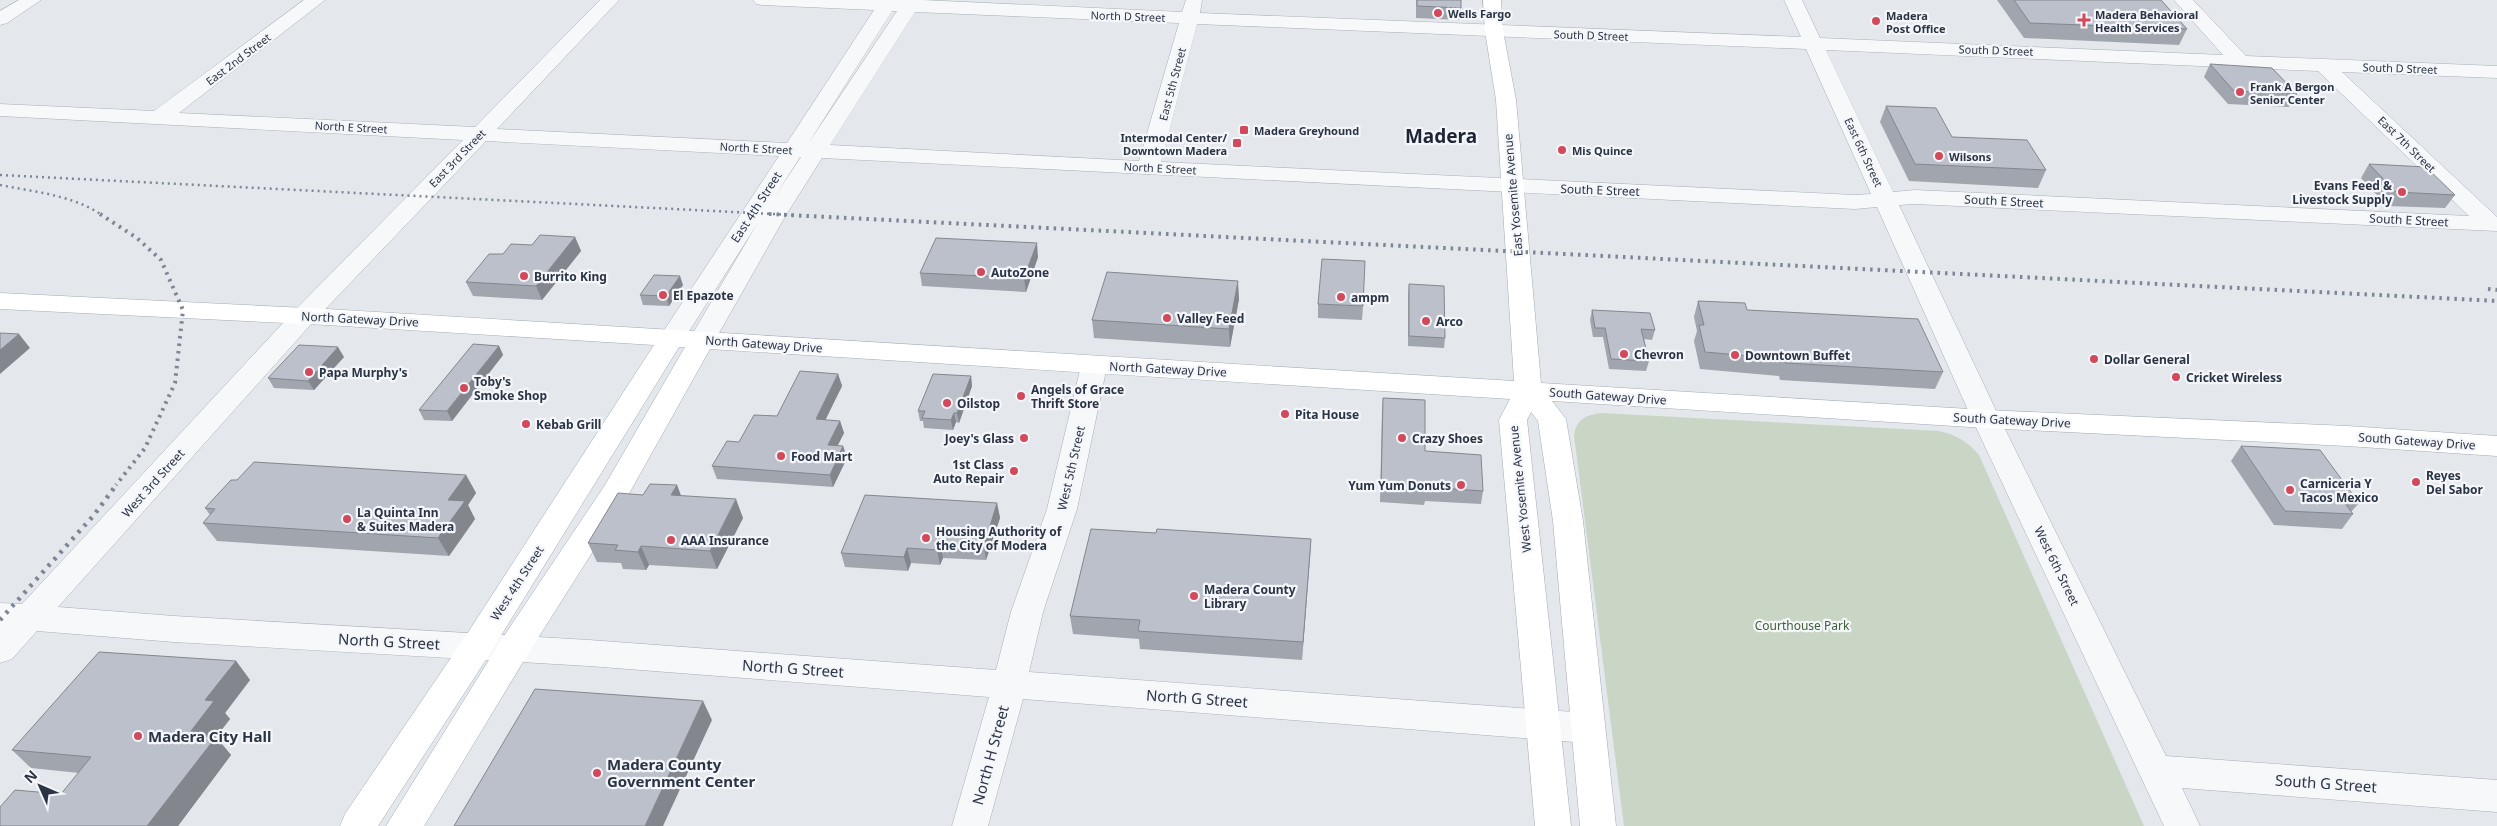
<svg xmlns="http://www.w3.org/2000/svg" width="2497" height="826" viewBox="0 0 2497 826" font-family="'Noto Sans',sans-serif">
<rect width="100%" height="100%" fill="#e4e7ec"/>
<path fill="#c9d6c5" d="M 1601,413 L 1939,431 C 1957,435 1968,442 1979,455 L 2144,826 L 1624,826 L 1574,435 C 1576,419 1587,415 1601,413 Z"/>
<g fill="none" stroke-linecap="round" stroke-linejoin="round">
<defs>
<g id="minor">
<polygon points="19,0 41,0 7,23 0,25 0,11"/>
<path d="M 304,0 L 325,0 L 179,113 L 475,127 L 600,0 L 619,0 L 497,129 L 787,143 L 874,10 L 762,5 L 756,4 L 753,0 L 922,0 L 1182,12 L 1186,0 L 1202,0 L 1200,13 L 1801,37 L 1784,0 L 1802,0 L 1820,38 L 2223,55 L 2174,0 L 2193,0 L 2246,56 L 2497,66 L 2497,78 L 2342,72 L 2497,217 L 2497,231 L 1915,204 L 1899,205 L 2000,419 L 2166,756 L 2497,780 L 2497,812 L 2182,788 L 2200,826 L 2164,826 L 1972,419 L 1877,207 L 1855,209 L 822,158 L 786,215 L 715,340 L 711,346 L 702,348 L 693,346 L 689,340 L 757,224 L 681,344 L 672,346 L 663,344 L 659,338 L 779,156 L 486,141 L 313,322 L 58,607 L 174,616 L 589,640 L 996,670 L 1011,612 L 1047,509 L 1081,366 L 1085,360 L 1094,357 L 1103,360 L 1107,366 L 1077,509 L 1043,612 L 1029,672 L 1587,713 L 1599,718 L 1604,728 L 1599,738 L 1587,743 L 1023,699 L 988,826 L 952,826 L 989,697 L 589,666 L 174,642 L 37,631 L 12,659 L 0,663 L 0,603 L 22,604 L 295,310 L 463,140 L 0,116 L 0,104 L 154,111 ZM 892,11 L 897,11 L 808,144 ZM 915,12 L 1179,23 L 1139,161 L 830,145 ZM 1197,24 L 1806,49 L 1871,194 L 1855,195 L 1161,162 ZM 1826,50 L 2318,71 L 2469,216 L 1915,190 L 1893,192 ZM 800,157 L 801,157 L 774,198 Z"/>
</g>
<polygon id="major" points="1483,0 1501,0 1503,31 1516,100 1541,383 1986,410 2347,426 2497,436 2497,456 2347,446 1986,428 1552,401 1566,419 1583,521 1616,826 1580,826 1553,521 1538,421 1531,412 1527,420 1571,826 1535,826 1499,420 1510,399 710,349 626,499 526,657 424,826 386,826 502,639 605,485 685,347 679,347 489,655 378,826 340,826 345,814 465,637 654,345 327,325 0,309 0,293 327,309 1514,381 1496,100 1485,31"/>
</defs>
<use href="#minor" stroke="#a9aeb7" stroke-width="1"/>
<use href="#major" stroke="#a3abb8" stroke-width="1"/>
<use href="#minor" fill="#f7f8fa" fill-rule="evenodd"/>
<use href="#major" fill="#fff" fill-rule="evenodd"/>
<g stroke="#7d8696" stroke-width="2.5" stroke-dasharray="2 4" stroke-linecap="butt">
<polyline points="0,175 793,215"/>
<path d="M 0,185 C 35,192 72,195 102,215"/>
</g>
<g stroke="#7d8696" stroke-width="4" stroke-dasharray="2.5 5" stroke-linecap="butt">
<polyline points="100,214 137,238 161,260 183,310 175,383 145,448 116,485"/>
<polyline points="769,214 2497,301"/>
<polyline points="2488,289 2497,290"/>
</g>
<polyline stroke="#7d8696" stroke-width="4.5" stroke-dasharray="3 6" stroke-linecap="butt" points="0,620 94,515 117,484"/>
</g>
<g fill="#a1a5ae">
<polygon points="1416,0 1461,0 1461,8 1460,20 1416,18"/>
<polygon points="1997,0 2161,0 2187,29 2179,45 2024,38"/>
<polygon points="2210,64 2297,94 2289,107 2228,104 2204,77"/>
<polygon points="1886,106 1952,137 2046,170 2038,188 1909,181 1880,122"/>
<polygon points="2369,164 2455,195 2445,208 2387,206 2361,178"/>
<polygon points="575,237 581,251 542,300 473,296 466,282 503,254 532,245"/>
<polygon points="1038,257 1026,292 922,286 920,273"/>
<polygon points="1409,284 1445,338 1444,348 1408,346 1408,294"/>
<polygon points="683,285 669,306 643,305 640,295"/>
<polygon points="1239,299 1230,347 1094,338 1092,320"/>
<polygon points="1698,301 1747,310 1943,372 1935,389 1780,380 1779,376 1700,369 1694,341 1697,331 1694,317"/>
<polygon points="1318,304 1363,306 1362,320 1318,318"/>
<polygon points="1592,310 1655,330 1652,340 1644,339 1649,361 1646,371 1609,369 1603,337 1593,337 1590,320"/>
<polygon points="499,346 503,355 452,421 424,420 419,410"/>
<polygon points="344,357 314,390 274,388 268,378"/>
<polygon points="838,374 842,386 825,420 840,421 844,433 837,446 843,446 847,458 833,487 717,479 712,466 739,442"/>
<polygon points="971,376 972,386 959,423 956,422 953,430 924,428 923,421 920,421 918,411"/>
<polygon points="1383,398 1425,451 1483,491 1481,504 1425,501 1424,505 1380,502 1382,411"/>
<polygon points="2241,446 2359,503 2351,512 2353,514 2342,529 2274,525 2231,461"/>
<polygon points="466,475 476,493 468,505 475,519 449,556 217,541 203,523 210,515 205,508 237,480"/>
<polygon points="677,485 681,496 743,518 717,569 649,565 646,570 623,569 621,563 597,562 588,543 643,495"/>
<polygon points="997,503 1000,518 986,560 943,558 940,565 911,563 908,571 845,567 841,553"/>
<polygon points="1156,533 1311,539 1302,660 1140,649 1139,639 1073,634 1070,616"/>
<polygon points="236,661 250,680 225,713 230,719 216,737 231,755 178,826 0,826 61,794 79,773 31,768 12,750"/>
</g>
<g fill="#83868d">
<polygon points="575,237 581,251 542,300 536,286"/>
<polygon points="1037,243 1038,257 1026,292 1024,278"/>
<polygon points="680,276 683,285 669,306 666,296"/>
<polygon points="1238,281 1239,299 1230,347 1229,329"/>
<polygon points="19,334 30,348 0,374 0,350"/>
<polygon points="499,346 503,355 452,421 447,411"/>
<polygon points="338,347 344,357 314,390 308,381"/>
<polygon points="838,374 842,386 820,431 816,419"/>
<polygon points="971,376 972,386 959,423 957,413"/>
<polygon points="954,413 956,422 953,430 951,420"/>
<polygon points="840,421 844,433 832,457 828,445"/>
<polygon points="843,446 847,458 833,487 830,475"/>
<polygon points="466,475 476,493 468,505 475,519 449,556 438,538 448,500"/>
<polygon points="677,485 684,504 671,495"/>
<polygon points="736,499 743,518 717,569 710,551"/>
<polygon points="997,503 1000,518 986,560 984,546"/>
<polygon points="1311,539 1310,557 1302,660 1303,642"/>
<polygon points="940,543 943,558 940,565 937,550"/>
<polygon points="641,546 649,565 646,570 638,552"/>
<polygon points="907,548 911,563 908,571 904,557"/>
<polygon points="236,661 250,680 225,713 230,719 216,737 231,755 178,826 147,826 188,735 205,700"/>
<polygon points="703,701 712,720 663,826 645,826"/>
</g>
<g fill="#bbc0ca" stroke="#83868d">
<polygon points="1417,0 1461,0 1461,8 1417,6"/>
<polygon points="2014,0 2161,0 2187,29 2030,23"/>
<polygon points="2210,64 2272,68 2297,94 2234,91"/>
<polygon points="1886,106 1936,108 1952,137 2027,140 2046,170 1915,164"/>
<polygon points="2369,164 2426,167 2455,195 2396,192"/>
<polygon points="540,235 575,237 536,286 466,282 489,254 503,254 511,244 532,245"/>
<polygon points="936,238 1037,243 1024,278 920,273"/>
<polygon points="1322,259 1365,261 1363,306 1318,304"/>
<polygon points="1107,272 1238,281 1229,329 1092,320"/>
<polygon points="654,275 680,276 666,296 640,295"/>
<polygon points="1409,284 1444,286 1445,338 1409,336"/>
<polygon points="1698,301 1745,303 1747,310 1918,319 1943,372 1786,363 1784,359 1705,352 1699,325 1704,325"/>
<polygon points="1592,310 1650,313 1655,330 1641,329 1649,361 1611,359 1605,328 1595,328"/>
<polygon points="0,333 19,334 0,350"/>
<polygon points="473,344 499,346 447,411 419,410"/>
<polygon points="299,345 338,347 308,381 268,378"/>
<polygon points="800,371 838,374 816,419 840,421 828,445 843,446 830,475 712,466 727,441 739,442 754,415 777,416"/>
<polygon points="933,374 971,376 957,413 954,413 951,420 922,418 925,411 918,411"/>
<polygon points="1383,398 1425,400 1425,451 1481,455 1483,491 1426,487 1426,491 1381,489"/>
<polygon points="2241,446 2320,450 2359,503 2344,502 2353,514 2285,511"/>
<polygon points="254,462 466,475 448,500 465,501 438,538 203,523 215,509 205,508 231,480 237,480"/>
<polygon points="650,484 677,485 671,495 736,499 710,551 641,546 638,552 615,550 618,545 588,543 618,493 643,495"/>
<polygon points="865,495 997,503 984,546 940,543 937,550 907,548 904,557 841,553"/>
<polygon points="1091,529 1156,533 1157,529 1311,539 1303,642 1138,631 1140,620 1070,616"/>
<polygon points="99,652 236,661 205,700 214,701 188,735 216,737 147,826 0,826 0,807 15,790 61,794 91,757 12,750"/>
<polygon points="535,689 703,701 645,826 454,826"/>
</g>
<g fill="#d1495b" stroke="#f4f6f9" stroke-width="2">
<circle cx="1438" cy="13" r="5"/>
<path d="M2081.5 12.5h5v5h5v5h-5v5h-5v-5h-5v-5h5z"/>
<circle cx="1876" cy="21" r="5"/>
<circle cx="2240" cy="92" r="5"/>
<rect x="1239" y="125" width="10" height="10" rx="2.5"/>
<rect x="1232" y="138" width="10" height="10" rx="2.5"/>
<circle cx="1562" cy="150" r="5"/>
<circle cx="1939" cy="156" r="5"/>
<circle cx="2402" cy="192" r="5"/>
<circle cx="981" cy="272" r="5"/>
<circle cx="524" cy="276" r="5"/>
<circle cx="663" cy="295" r="5"/>
<circle cx="1341" cy="297" r="5"/>
<circle cx="1167" cy="318" r="5"/>
<circle cx="1426" cy="321" r="5"/>
<circle cx="1624" cy="354" r="5"/>
<circle cx="1735" cy="355" r="5"/>
<circle cx="2094" cy="359" r="5"/>
<circle cx="309" cy="372" r="5"/>
<circle cx="2176" cy="377" r="5"/>
<circle cx="464" cy="388" r="5"/>
<circle cx="1021" cy="396" r="5"/>
<circle cx="947" cy="403" r="5"/>
<circle cx="1285" cy="414" r="5"/>
<circle cx="526" cy="424" r="5"/>
<circle cx="1024" cy="438" r="5"/>
<circle cx="1402" cy="438" r="5"/>
<circle cx="781" cy="456" r="5"/>
<circle cx="1014" cy="471" r="5"/>
<circle cx="2416" cy="482" r="5"/>
<circle cx="1461" cy="485" r="5"/>
<circle cx="2290" cy="490" r="5"/>
<circle cx="347" cy="519" r="5"/>
<circle cx="926" cy="538" r="5"/>
<circle cx="671" cy="540" r="5"/>
<circle cx="1194" cy="596" r="5"/>
<circle cx="138" cy="736" r="5"/>
<circle cx="597" cy="773" r="5"/>
</g>
<g text-anchor="middle" dominant-baseline="central" stroke-width="4.5" stroke-linejoin="round" paint-order="stroke">
<g font-size="11" font-weight="bold" fill="#2b3445" stroke="#f4f6f9" text-anchor="start">
<text x="1448" y="13">Wells Fargo</text>
<text x="2095" y="14">Madera Behavioral<tspan x="2095" dy="13">Health Services</tspan></text>
<text x="1886" y="15">Madera<tspan x="1886" dy="13">Post Office</tspan></text>
<text x="2250" y="86">Frank A Bergon<tspan x="2250" dy="13">Senior Center</tspan></text>
<text x="1254" y="130">Madera Greyhound</text>
<text x="1227" y="137" text-anchor="end">Intermodal Center/<tspan x="1227" dy="13">Downtown Madera</tspan></text>
<text x="1572" y="150">Mis Quince</text>
<text x="1949" y="156">Wilsons</text>
</g>
<g font-size="11" fill="#2b3445" stroke="#f4f6f9">
<text transform="translate(1128 16) rotate(2)">North D Street</text>
<text transform="translate(1591 35) rotate(2)">South D Street</text>
<text transform="translate(1996 50) rotate(2)">South D Street</text>
<text transform="translate(238 59) rotate(-37)">East 2nd Street</text>
<text transform="translate(2400 68) rotate(2)">South D Street</text>
<text transform="translate(1172 84) rotate(-75)">East 5th Street</text>
<text transform="translate(351 127) rotate(3)">North E Street</text>
<text transform="translate(2407 144) rotate(44)">East 7th Street</text>
<text transform="translate(756 148) rotate(3)">North E Street</text>
<text transform="translate(1864 152) rotate(65)">East 6th Street</text>
<text transform="translate(457 158) rotate(-46)">East 3rd Street</text>
<text transform="translate(1160 168) rotate(3)">North E Street</text>
</g>
<g font-size="12" font-weight="bold" fill="#2b3445" stroke="#f4f6f9" text-anchor="start">
<text x="2392" y="185" text-anchor="end">Evans Feed &amp;<tspan x="2392" dy="14">Livestock Supply</tspan></text>
<text x="991" y="272">AutoZone</text>
<text x="534" y="276">Burrito King</text>
<text x="673" y="295">El Epazote</text>
<text x="1351" y="297">ampm</text>
<text x="1177" y="318">Valley Feed</text>
<text x="1436" y="321">Arco</text>
<text x="1634" y="354">Chevron</text>
<text x="1745" y="355">Downtown Buffet</text>
<text x="2104" y="359">Dollar General</text>
<text x="319" y="372">Papa Murphy's</text>
<text x="2186" y="377">Cricket Wireless</text>
<text x="474" y="381">Toby's<tspan x="474" dy="14">Smoke Shop</tspan></text>
<text x="1031" y="389">Angels of Grace<tspan x="1031" dy="14">Thrift Store</tspan></text>
<text x="957" y="403">Oilstop</text>
<text x="1295" y="414">Pita House</text>
<text x="536" y="424">Kebab Grill</text>
<text x="1014" y="438" text-anchor="end">Joey's Glass</text>
<text x="1412" y="438">Crazy Shoes</text>
<text x="791" y="456">Food Mart</text>
<text x="1004" y="464" text-anchor="end">1st Class<tspan x="1004" dy="14">Auto Repair</tspan></text>
<text x="2426" y="475">Reyes<tspan x="2426" dy="14">Del Sabor</tspan></text>
<text x="2300" y="483">Carniceria Y<tspan x="2300" dy="14">Tacos Mexico</tspan></text>
<text x="1451" y="485" text-anchor="end">Yum Yum Donuts</text>
<text x="357" y="512">La Quinta Inn<tspan x="357" dy="14">&amp; Suites Madera</tspan></text>
<text x="936" y="531">Housing Authority of<tspan x="936" dy="14">the City of Modera</tspan></text>
<text x="681" y="540">AAA Insurance</text>
<text x="1204" y="589">Madera County<tspan x="1204" dy="14">Library</tspan></text>
</g>
<g font-size="12" fill="#2b3445" stroke="#f4f6f9">
<text transform="translate(1600 190) rotate(2)">South E Street</text>
<text transform="translate(1513 195) rotate(-95)">East Yosemite Avenue</text>
<text transform="translate(2004 201) rotate(3)">South E Street</text>
<text transform="translate(756 207) rotate(-57)">East 4th Street</text>
<text transform="translate(2409 220) rotate(3)">South E Street</text>
<text transform="translate(360 319) rotate(3)">North Gateway Drive</text>
<text transform="translate(764 344) rotate(4)">North Gateway Drive</text>
<text transform="translate(1168 369) rotate(3)">North Gateway Drive</text>
<text transform="translate(1608 396) rotate(4)">South Gateway Drive</text>
<text transform="translate(2012 420) rotate(3)">South Gateway Drive</text>
<text transform="translate(2417 441) rotate(4)">South Gateway Drive</text>
<text transform="translate(1071 468) rotate(-77)">West 5th Street</text>
<text transform="translate(153 483) rotate(-48)">West 3rd Street</text>
<text transform="translate(1520 489) rotate(-96)">West Yosemite Avenue</text>
<text transform="translate(2057 566) rotate(64)">West 6th Street</text>
<text transform="translate(517 583) rotate(-57)">West 4th Street</text>
</g>
<g font-size="12" fill="#3f6138" stroke="#f4f6f9">
<text x="1802" y="625">Courthouse Park</text>
</g>
<g font-size="15" fill="#2b3445" stroke="#f4f6f9">
<text transform="translate(389 641) rotate(3)">North G Street</text>
<text transform="translate(793 668) rotate(4)">North G Street</text>
<text transform="translate(1197 698) rotate(4)">North G Street</text>
<text transform="translate(990 755) rotate(-75)">North H Street</text>
<text transform="translate(2326 783) rotate(4)">South G Street</text>
</g>
<g font-size="15" font-weight="bold" fill="#2b3445" stroke="#f4f6f9" text-anchor="start">
<text x="148" y="736">Madera City Hall</text>
<text x="607" y="764">Madera County<tspan x="607" dy="17">Government Center</tspan></text>
</g>
<g font-size="19" font-weight="bold" fill="#1d2536" stroke="#f4f6f9">
<text x="1441" y="136">Madera</text>
</g>
</g>
<g transform="translate(40 786) rotate(315)" stroke="#f4f6f9" stroke-width="4" paint-order="stroke">
<path d="M0-4L9 19L0 12L-9 19Z" fill="#2b3445"/>
<text y="-8" font-size="14" font-weight="bold" text-anchor="middle" fill="#2b3445">N</text>
</g>
</svg>
